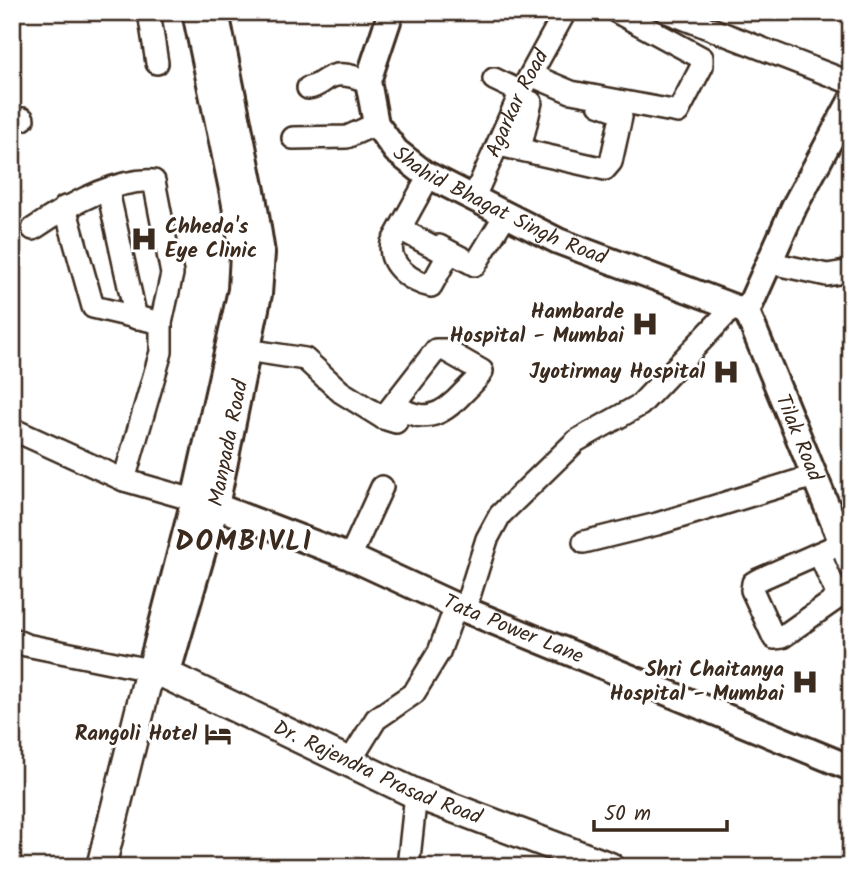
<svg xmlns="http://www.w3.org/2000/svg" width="863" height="879" viewBox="0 0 863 879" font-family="Kalam,sans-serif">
<rect width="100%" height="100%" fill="#fff"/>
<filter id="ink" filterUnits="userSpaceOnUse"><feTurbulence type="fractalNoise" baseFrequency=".0143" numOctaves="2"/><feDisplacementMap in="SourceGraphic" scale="14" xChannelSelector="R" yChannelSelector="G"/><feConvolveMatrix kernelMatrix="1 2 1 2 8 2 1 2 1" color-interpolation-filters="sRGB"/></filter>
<g filter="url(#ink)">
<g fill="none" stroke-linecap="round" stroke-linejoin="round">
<defs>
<g id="minor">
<polyline points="149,12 157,63"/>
<polyline points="667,12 851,83"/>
<polyline points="531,75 571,92 678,112 702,66 702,58 617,12"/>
<polyline points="494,79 521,92"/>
<path d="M 308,88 C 321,86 323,79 333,76 C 343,72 358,78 368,81"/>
<polyline points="12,119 23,119"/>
<polyline points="293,138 347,137 376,124"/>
<polyline points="499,145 605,169 611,162 621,117 616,110 599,104"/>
<polyline points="520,149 531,102"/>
<polyline points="108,191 136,318"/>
<path id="s1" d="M 474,197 L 521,92 L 565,12"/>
<polyline points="65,207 93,307 161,323 161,352 124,480"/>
<path d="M 33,229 C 64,208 114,178 154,181 L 172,274 L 161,323"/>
<path d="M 400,229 L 445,253 L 447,257 L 431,286 C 412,282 387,265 392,243 L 429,176"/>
<polyline points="439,246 475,265 506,214"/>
<polyline points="771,263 827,275 851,271"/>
<polyline points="234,348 305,359 341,392 383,418 396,422"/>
<path d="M 383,418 L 436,350 L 445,350 L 482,371 C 478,379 470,386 463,393 C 442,416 422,425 394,404"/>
<polyline points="12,429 124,480 194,500"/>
<polyline points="584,542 657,524 814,476"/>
<polyline points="819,553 837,594 836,599 782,637 774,638 752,590 753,583 758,580 840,544"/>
<polyline points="350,557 382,487"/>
<polyline points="465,609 487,539 500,515 576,441 640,405 734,306"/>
<polyline points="12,639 26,645 150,670"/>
<polyline points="349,763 376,719 414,693 439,652 456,606"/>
<polyline points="408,867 416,794"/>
</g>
<g id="tertiary">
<path id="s2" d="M 391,12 L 368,81 L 376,124 L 396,151 L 424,173 L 558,241 L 747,312"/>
<path id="s3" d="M 747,312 L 851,565"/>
<polyline points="747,312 794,207 851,101"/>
<path id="s4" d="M 216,506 L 350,557 L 456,606 L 851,768"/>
<polyline points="150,670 194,500 241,290 243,254 234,199 195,12"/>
<path id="s5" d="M 167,675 L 216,506 L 259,294 L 262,253 L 253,196 L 216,12"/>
</g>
<g id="secondary">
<path id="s6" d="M 101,867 L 150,670 L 167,675 L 416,794 L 610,867"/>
</g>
</defs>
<use href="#minor" stroke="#3b2a1e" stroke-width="26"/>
<use href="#tertiary" stroke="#3b2a1e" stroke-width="30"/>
<use href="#secondary" stroke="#3b2a1e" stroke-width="33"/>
<use href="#minor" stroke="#fff" stroke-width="21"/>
<use href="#tertiary" stroke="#fff" stroke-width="24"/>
<use href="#secondary" stroke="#fff" stroke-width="28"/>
</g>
</g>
<defs>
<symbol id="hospital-bare" viewBox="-9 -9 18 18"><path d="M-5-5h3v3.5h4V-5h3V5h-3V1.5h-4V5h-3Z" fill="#3b2a1e" stroke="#fff" stroke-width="2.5" paint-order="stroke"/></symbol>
<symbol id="hotel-bare" viewBox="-9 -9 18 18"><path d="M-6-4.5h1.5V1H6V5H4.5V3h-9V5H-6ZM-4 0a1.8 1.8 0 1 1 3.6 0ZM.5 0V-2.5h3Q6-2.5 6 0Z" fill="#3b2a1e" stroke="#fff" stroke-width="2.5" paint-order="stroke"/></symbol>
</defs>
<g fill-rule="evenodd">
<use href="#hospital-bare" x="125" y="220" width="38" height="38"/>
<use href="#hospital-bare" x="626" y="305" width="38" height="38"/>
<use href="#hospital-bare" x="707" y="353" width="38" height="38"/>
<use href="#hospital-bare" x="786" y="663" width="38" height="38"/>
<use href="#hotel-bare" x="199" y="715" width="38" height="38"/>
</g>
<g text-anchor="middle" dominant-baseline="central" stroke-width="6" stroke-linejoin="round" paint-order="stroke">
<g font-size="21" fill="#3b2a1e" stroke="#fff">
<text stroke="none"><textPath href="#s1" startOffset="103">Agarkar Road</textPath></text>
<text stroke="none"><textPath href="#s2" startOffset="268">Shahid Bhagat Singh Road</textPath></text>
<text stroke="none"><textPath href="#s3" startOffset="136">Tilak Road</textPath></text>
<text stroke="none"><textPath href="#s5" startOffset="240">Manpada Road</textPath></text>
<text stroke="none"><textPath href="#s4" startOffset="322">Tata Power Lane</textPath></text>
<text stroke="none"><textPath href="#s6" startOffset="453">Dr. Rajendra Prasad Road</textPath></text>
</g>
<g font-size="21" font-weight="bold" fill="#3b2a1e" stroke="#fff" text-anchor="end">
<text x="165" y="227" text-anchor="start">Chheda's<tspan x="165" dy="24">Eye Clinic</tspan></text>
<text x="624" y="312">Hambarde<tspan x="624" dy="24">Hospital - Mumbai</tspan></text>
<text x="705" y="372">Jyotirmay Hospital</text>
<text x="784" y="670">Shri Chaitanya<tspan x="784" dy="24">Hospital - Mumbai</tspan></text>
<text x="197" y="734">Rangoli Hotel</text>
</g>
<g font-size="28" font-weight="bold" letter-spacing="2" fill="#3b2a1e" stroke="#fff">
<text x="244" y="542">DOMBIVLI</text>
</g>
</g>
<rect width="863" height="879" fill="none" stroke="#fff" stroke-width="42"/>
<rect x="21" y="21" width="821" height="837" fill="none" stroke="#3b2a1e" stroke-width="2.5" filter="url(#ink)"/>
<path d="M594 820v10h133v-10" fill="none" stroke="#3b2a1e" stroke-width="3.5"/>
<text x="604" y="820" font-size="21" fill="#3b2a1e" stroke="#ffffff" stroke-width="5" paint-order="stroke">50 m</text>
</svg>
